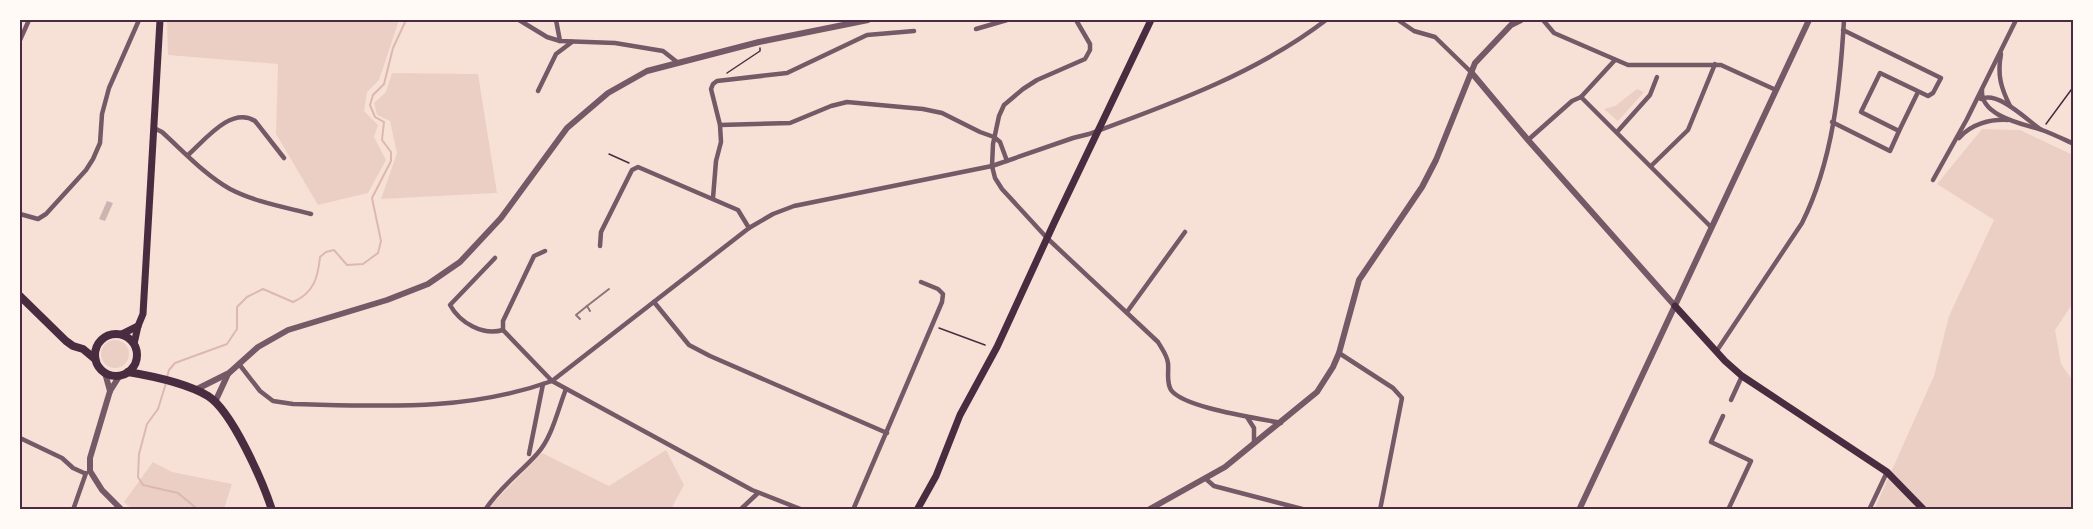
<svg xmlns="http://www.w3.org/2000/svg" width="2093" height="529" viewBox="0 0 2093 529" font-family="'Public Sans',sans-serif">
<rect width="100%" height="100%" fill="#f7e1d7"/>
<g fill="#ebcfc5">
<polygon points="167,20 399,20 379,80 367,92 364,111 378,125 374,137 386,160 368,193 318,205 276,134 278,64 168,55"/>
<polygon points="392,73 478,74 497,193 381,199 397,153 390,121 377,115 374,103 386,92"/>
<polygon points="1637,89 1644,92 1618,121 1604,109 1615,106"/>
<polygon points="1982,129 2020,130 2073,155 2073,303 2055,330 2061,364 2073,381 2073,509 1874,510 1934,376 1949,316 1994,220 1937,184"/>
<circle cx="115" cy="354" r="14"/>
<polygon points="666,450 684,485 671,509 490,510 490,506 542,453 609,486"/>
<polygon points="153,462 172,472 232,484 224,509 132,509 124,502"/>
</g>
<g fill="none" stroke-linecap="round" stroke-linejoin="round">
<g stroke="#dcb8b0" stroke-width="2">
<path d="M 167,377 L 169,370 L 175,363 L 227,344 L 237,329 L 237,307 L 247,297 L 263,289 L 293,302 C 314,293 318,277 320,257 L 326,252 L 334,250 L 347,265 L 363,264 L 378,253 L 381,241 L 372,198 L 391,161 L 391,152 L 382,140 L 384,122 L 375,117 L 370,105 L 373,95 L 384,84 L 393,48 L 406,20"/>
<polyline points="166,383 158,409 147,424 139,454 138,477 143,485 178,493 195,507 195,510"/>
</g>
</g>
<polygon fill="#ccb4b1" points="107,201 113,203 105,221 99,219"/>
<g fill="none" stroke-linecap="round" stroke-linejoin="round">
<g stroke="#4a2c40" stroke-width="1.5">
<polyline points="727,73 760,51 760,48"/>
<polyline points="2046,124 2074,86"/>
<polyline points="609,154 629,163"/>
<polyline points="939,328 985,345"/>
</g>
<g stroke="#755966" stroke-width="4.5">
<polyline points="519,20 547,37 560,41 615,43 663,51 677,62"/>
<polyline points="556,20 560,41"/>
<path d="M 1076,20 L 1090,44 L 1090,50 L 1085,59 L 1037,80 L 1023,89 L 1004,105 L 999,116 L 993,144 L 992,166 L 995,178 L 1002,189 L 1047,238 L 1158,342 C 1162,349 1167,355 1168,363 C 1169,372 1166,382 1171,390 C 1184,408 1258,418 1281,423"/>
<polyline points="1398,20 1414,31 1435,37 1471,72"/>
<polyline points="1543,20 1554,33 1628,65 1721,65 1776,90"/>
<polyline points="976,29 1007,20"/>
<polyline points="20,40 29,20"/>
<path d="M 2001,54 C 1997,75 2001,88 2010,106"/>
<path d="M 1982,90 C 1980,116 2023,124 2042,130 C 2053,134 2063,139 2074,144"/>
<polyline points="538,91 556,54 572,42"/>
<polyline points="1581,97 1711,227"/>
<path d="M 1981,99 C 1998,91 2026,119 2040,129"/>
<polyline points="1832,122 1890,151 1899,131 1861,112 1880,73 1928,96 1933,93 1941,78 1843,30"/>
<polyline points="720,125 790,123 831,106 847,102 923,109 942,113 980,132 994,137 1000,142 1007,161"/>
<path d="M 154,128 L 162,132 C 183,151 205,175 230,189 C 255,202 284,207 311,214"/>
<polyline points="1899,131 1918,92"/>
<polyline points="1617,132 1650,95 1657,77"/>
<path d="M 1959,138 C 1971,124 1990,119 2008,120"/>
<polyline points="1528,140 1572,101 1581,97 1615,60"/>
<path d="M 188,155 C 205,140 231,106 255,121 L 284,158"/>
<polyline points="1651,166 1688,130 1715,64"/>
<polyline points="1933,180 1967,119 2016,20"/>
<polyline points="713,198 716,161 721,142 720,125 711,89 713,84 717,81 787,73 867,35 914,31"/>
<polyline points="20,214 38,219 46,214 86,170 93,159 100,143 102,114 109,88 139,20"/>
<polyline points="600,246 601,232 632,170 638,167 738,210 749,228"/>
<polyline points="545,251 534,256 503,321 503,330 552,381 752,490 803,510"/>
<path d="M 495,258 L 450,305 C 460,323 483,336 503,330"/>
<polyline points="654,302 689,345 710,356 887,433"/>
<polyline points="1127,312 1185,232"/>
<path d="M 1716,352 L 1802,223 C 1833,161 1840,88 1844,20"/>
<polyline points="1339,353 1393,388 1402,398 1380,510"/>
<path d="M 239,364 L 260,391 L 273,401 L 293,404 C 383,406 465,412 552,381 L 749,228 L 773,214 L 794,206 L 992,166 L 1073,138 L 1089,134 C 1171,104 1257,73 1326,20"/>
<polyline points="1731,400 1742,376"/>
<polyline points="1723,416 1711,442 1751,461 1728,510"/>
<polyline points="1247,417 1254,428 1254,442"/>
<polyline points="20,438 62,458 73,468 84,473"/>
<polyline points="529,454 543,384"/>
<polyline points="1206,479 1214,486 1306,510"/>
<polyline points="73,510 86,473"/>
<path d="M 485,510 C 499,488 520,473 537,454 C 552,438 558,409 566,389"/>
<polyline points="740,510 758,493"/>
<polyline points="853,510 942,302 943,294 938,289 921,282"/>
<polyline points="1869,510 1887,472"/>
</g>
<g stroke="#755966" stroke-width="6">
<polyline points="1471,72 1528,140 1675,306"/>
<polyline points="105,373 110,391"/>
<polyline points="120,375 110,391 90,458 90,471 102,490 122,510"/>
<polyline points="195,390 229,373 258,347 288,330 387,300 428,284 460,262 501,218 567,128 608,93 647,71 759,42 868,20"/>
<polyline points="215,402 228,374"/>
<polyline points="1148,510 1225,467 1317,392 1333,367 1339,353 1359,280 1422,187 1436,160 1475,63 1511,25 1521,20"/>
<polyline points="1579,510 1809,20"/>
</g>
<g stroke="#4a2c40" stroke-width="7">
<polyline points="1675,306 1725,361 1742,376 1887,472 1924,510"/>
<polyline points="122,334 138,326"/>
<polyline points="134,344 138,326 143,314 160,20"/>
<polyline points="917,510 936,476 960,415 997,347 1054,223 1151,20"/>
</g>
<g stroke="#4a2c40" stroke-width="8">
<polyline points="20,296 66,341 73,346 83,349 95,359"/>
<circle cx="116" cy="355" r="21"/>
<path d="M 128,372 C 152,376 188,384 208,396 C 232,411 263,482 272,510"/>
</g>
<g stroke="#8f747c" stroke-width="2">
<polyline points="590,311 587,306 609,289"/>
<polyline points="580,319 576,315 587,306"/>
</g>
</g>
<rect width="2093" height="529" fill="none" stroke="#fffaf5" stroke-width="42"/>
<rect x="21" y="21" width="2051" height="487" fill="none" stroke="#4a2c40" stroke-width="2"/>
</svg>
